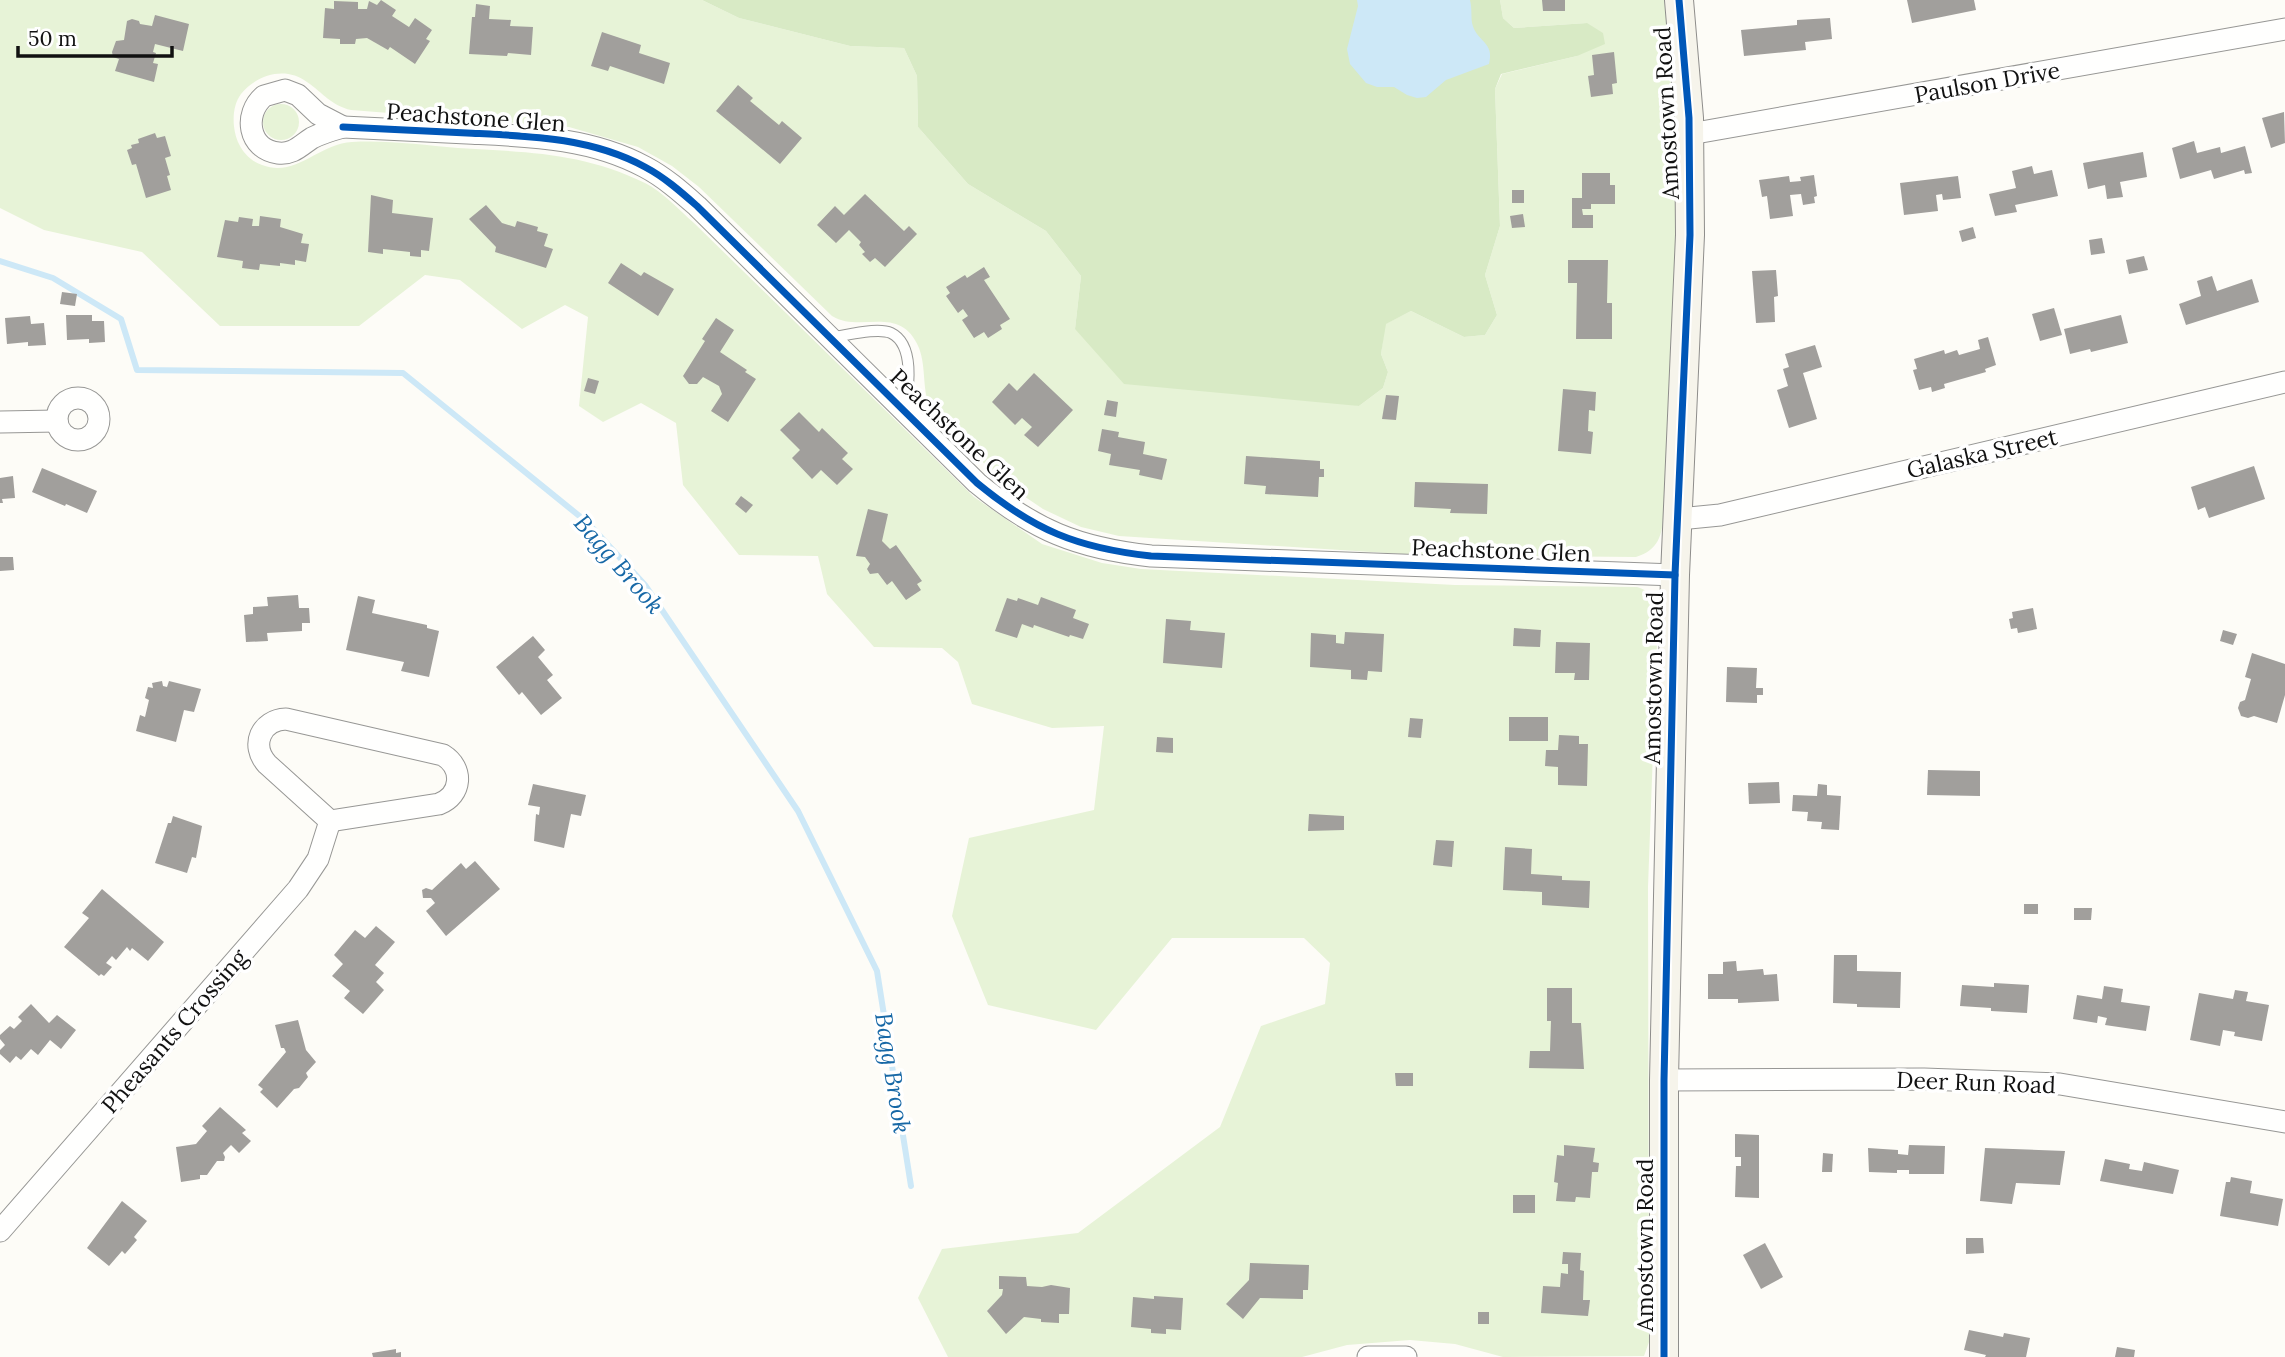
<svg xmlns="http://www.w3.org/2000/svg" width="2285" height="1357" viewBox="0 0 2285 1357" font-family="Lora,serif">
<rect width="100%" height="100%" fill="#fdfcf7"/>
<g fill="#e7f3d7">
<path d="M 0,0 L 702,0 L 739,18 L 850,46 L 904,48 L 917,76 L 918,127 L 968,184 L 1046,231 L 1081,276 L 1075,329 L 1359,406 L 1383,388 L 1388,372 L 1381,354 L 1385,324 L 1411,311 L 1464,337 L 1485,335 L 1497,315 L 1485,275 L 1500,226 L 1495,89 L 1502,74 L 1577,56 L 1587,23 L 1514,28 L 1503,18 L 1500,0 L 1666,0 C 1671,57 1676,114 1676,171 C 1677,285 1669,399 1664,513 C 1662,535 1659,550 1636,557 L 1418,555 L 1119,536 L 1081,527 L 1043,509 L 1003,482 L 932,412 C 921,391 927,369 919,348 C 900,303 861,334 832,316 L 699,187 L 672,166 L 638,147 L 569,127 L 351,110 C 332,106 323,93 307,82 C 286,66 257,74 241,94 C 231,107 232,130 239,144 C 244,154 251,161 262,165 C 296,178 318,144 352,142 C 387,140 423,145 458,148 C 525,152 582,152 645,183 C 663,192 679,210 694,223 L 974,497 L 1042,544 L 1102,563 L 1141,569 L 1455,585 L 1637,587 C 1651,591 1655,601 1658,615 L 1648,887 L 1649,1342 L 1644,1356 L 1503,1357 L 1455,1344 L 1410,1340 L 1347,1345 L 1302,1357 L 948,1357 L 918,1298 L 942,1249 L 1078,1233 L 1220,1127 L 1261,1026 L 1325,1004 L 1330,963 L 1304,938 L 1172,938 L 1096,1030 L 988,1005 L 952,916 L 969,838 L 1094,810 L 1104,726 L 1052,728 L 972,704 L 958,662 L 942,648 L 874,647 L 827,594 L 818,556 L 739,555 L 683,485 L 676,423 L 641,403 L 603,422 L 579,406 L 588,317 L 565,305 L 522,329 L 460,280 L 425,275 L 359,326 L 220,326 L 142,252 L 44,230 L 0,208 Z"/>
<circle cx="281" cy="122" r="18"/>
</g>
<polygon fill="#d8eac5" points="702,0 1500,0 1503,18 1514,28 1587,23 1603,33 1605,44 1577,56 1501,74 1495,89 1500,226 1485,275 1497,315 1485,335 1464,337 1411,311 1386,324 1381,354 1388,372 1383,388 1359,406 1124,384 1075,329 1081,276 1046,231 968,184 918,127 917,76 904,48 850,46 739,18"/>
<path fill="#cde8f7" d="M 1357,0 L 1470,0 C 1472,8 1471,15 1472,23 C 1476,42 1495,41 1489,64 L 1446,80 L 1426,97 L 1417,98 L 1407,95 L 1394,87 L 1377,87 L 1366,83 L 1350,64 L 1347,49 L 1358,6 Z"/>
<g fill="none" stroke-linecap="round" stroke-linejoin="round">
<polyline stroke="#cde8f7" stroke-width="6" points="0,261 53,278 121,319 137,370 403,373 588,523 645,585 798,811 877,971 911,1186"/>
</g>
<g fill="#a19f9c">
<polygon points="381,0 396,10 392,16 409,27 415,18 432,30 426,39 430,41 415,64 390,47 388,50 367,38 356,39 355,44 340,44 340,39 323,38 325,8 334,9 334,1 358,2 358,9 367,9 369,1 377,5"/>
<polygon points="1542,0 1565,0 1565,11 1543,11"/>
<polygon points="1907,0 1974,0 1976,10 1912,23"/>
<polygon points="476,4 490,6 489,19 511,20 510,26 533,27 531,55 508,53 507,56 469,54 472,17 475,17"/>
<polygon points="155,15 189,24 183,51 155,44 153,52 156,53 153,63 158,64 154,82 115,71 119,59 113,57 112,52 116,41 124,40 127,21 132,19 139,21 140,24 152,26"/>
<polygon points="1830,18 1832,39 1805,42 1806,50 1744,56 1741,30 1797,25 1797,20"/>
<polygon points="602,32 641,45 639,53 670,63 664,84 610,66 608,71 591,66"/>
<polygon points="1614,52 1617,83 1612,84 1613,94 1591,97 1588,76 1594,75 1592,55"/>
<polygon points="738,85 753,98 750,101 779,125 782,121 802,138 780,164 716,111"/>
<polygon points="2284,112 2285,143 2271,148 2262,118"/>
<polygon points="155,133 157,138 165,136 171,156 165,158 170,175 167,176 171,190 146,198 136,164 132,165 127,150 132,148 131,145 139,143 138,139"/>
<polygon points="2194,141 2197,153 2220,147 2221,153 2245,146 2252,173 2245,174 2244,170 2214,179 2211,170 2180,179 2172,148"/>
<polygon points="2143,152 2147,177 2120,182 2123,197 2107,199 2105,185 2088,189 2083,163"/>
<polygon points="2032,166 2034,174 2052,170 2058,196 2015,205 2017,212 1995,216 1989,194 2016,188 2012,171"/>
<polygon points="1582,173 1610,173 1610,185 1615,185 1615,204 1591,204 1591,209 1582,209 1583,215 1593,215 1593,228 1572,228 1572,198 1582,198"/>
<polygon points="1814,175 1817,196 1814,197 1815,203 1803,205 1801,194 1790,195 1793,216 1770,219 1767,196 1762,197 1759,180 1789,176 1790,182 1801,181 1800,177"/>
<polygon points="1958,176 1961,198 1943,200 1942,194 1936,195 1938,211 1904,215 1900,183"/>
<rect x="1512" y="190" width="12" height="13"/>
<polygon points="865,194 904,231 909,226 917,234 885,267 875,258 870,262 862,254 865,252 859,245 861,242 849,230 836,243 817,225 835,206 844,215"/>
<polygon points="371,195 393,200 392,213 433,218 429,251 421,250 421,257 410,256 410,252 383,249 383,254 368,252"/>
<polygon points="486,205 502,223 515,227 517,221 538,227 537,231 548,234 544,246 553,249 546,268 495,252 496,247 469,219"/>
<polygon points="1523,214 1525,227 1512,228 1510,216"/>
<polygon points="260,216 281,219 280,227 303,234 301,243 309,244 306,262 295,260 295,265 280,263 280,266 260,264 259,270 242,268 243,261 217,257 225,220 238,222 239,217 253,219 252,226 259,226"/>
<polygon points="1973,227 1976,238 1962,242 1959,231"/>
<polygon points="2102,238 2105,253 2091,255 2089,240"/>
<polygon points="2144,256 2148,270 2129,274 2126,260"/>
<polygon points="1568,260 1608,260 1607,303 1612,303 1612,339 1576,339 1577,283 1568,283"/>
<polygon points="621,263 641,276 644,272 674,289 658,316 608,283"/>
<polygon points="984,267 990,277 984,280 1010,319 1000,325 1002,329 988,338 984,332 974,338 962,320 968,316 963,309 958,313 946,296 950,293 946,287 965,275 967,278"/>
<polygon points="1776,270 1778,296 1774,297 1775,322 1756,323 1752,271"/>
<polygon points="2212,276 2217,291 2252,279 2259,302 2186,325 2179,304 2201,296 2197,281"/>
<polygon points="62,292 77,294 75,306 60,304"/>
<polygon points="2054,308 2062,335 2040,341 2032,314"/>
<polygon points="66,315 92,315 92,321 104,321 105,342 89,343 89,339 67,340"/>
<polygon points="2121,315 2128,343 2091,352 2090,349 2070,354 2064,329"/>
<polygon points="30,316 31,324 44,323 46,345 28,346 28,342 7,344 5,318"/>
<polygon points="716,318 734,330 720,352 747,370 745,372 756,379 728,422 711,411 722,394 719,386 703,377 697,384 689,384 683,376 705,341 702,339"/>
<polygon points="1988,337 1996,365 1985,369 1986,372 1944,384 1945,388 1932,392 1931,387 1919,390 1913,370 1917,369 1914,359 1944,350 1945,354 1957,350 1959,355 1980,349 1978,340"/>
<polygon points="1815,345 1822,367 1803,373 1817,419 1789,428 1777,390 1788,386 1783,369 1789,367 1785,354"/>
<polygon points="1034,373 1073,410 1038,447 1024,435 1032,427 1022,418 1015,425 992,402 1009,383 1017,391"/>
<polygon points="588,378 599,381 595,394 584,391"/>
<polygon points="1563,389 1596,392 1595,411 1589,410 1588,431 1593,432 1591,454 1558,451"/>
<polygon points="1386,395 1399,396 1396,420 1382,419"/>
<polygon points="1107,400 1118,402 1116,417 1104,415"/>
<polygon points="799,412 819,432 822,428 848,453 842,459 853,469 837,485 821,470 812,479 792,458 800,450 780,430"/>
<polygon points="1102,429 1119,432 1118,437 1145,442 1143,454 1167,459 1162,480 1139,475 1140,470 1109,465 1111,454 1098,451"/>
<polygon points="1246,456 1320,461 1320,469 1324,469 1324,477 1319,477 1318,497 1265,494 1266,486 1244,484"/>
<polygon points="2254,466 2265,499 2209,518 2205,507 2198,510 2191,487"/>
<polygon points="42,468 97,491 87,513 66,504 65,506 32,492"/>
<polygon points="13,476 15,498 2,499 3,503 0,503 0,478"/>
<polygon points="1415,482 1488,484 1487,514 1450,513 1451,509 1414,507"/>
<polygon points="741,496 753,505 746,513 735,504"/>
<polygon points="868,509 888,514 882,541 890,549 896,545 922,581 917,584 921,590 906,600 892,581 887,585 878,573 870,574 867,569 870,564 865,557 856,556"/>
<polygon points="0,557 13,557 14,570 0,571"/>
<polygon points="298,595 299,608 309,608 310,623 302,623 302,631 267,633 268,641 246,642 244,615 253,614 253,607 268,606 267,597"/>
<polygon points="358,596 375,600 372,613 427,625 427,628 439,631 429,677 401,671 404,662 346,650"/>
<polygon points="1041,597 1076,610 1073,618 1089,624 1083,639 1070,635 1069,637 1034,625 1033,628 1022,624 1017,638 995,631 1007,598 1017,601 1018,598 1038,605"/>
<polygon points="2033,608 2037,629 2018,633 2017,628 2011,629 2009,619 2013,618 2012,612"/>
<polygon points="1166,619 1191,621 1190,630 1225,633 1222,668 1163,663"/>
<polygon points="1514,628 1541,630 1540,647 1513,646"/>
<polygon points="2223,630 2237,634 2233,645 2220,641"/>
<polygon points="1345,632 1384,634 1382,672 1368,671 1367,680 1351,679 1351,670 1310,667 1311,633 1336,635 1336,643 1344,644"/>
<polygon points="533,636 545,650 538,657 553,675 547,680 562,698 541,715 522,692 519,695 496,667"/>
<polygon points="1556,642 1590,643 1589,680 1574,680 1575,673 1555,673"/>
<polygon points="2252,653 2285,664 2285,695 2277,723 2254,716 2248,718 2241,716 2238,708 2240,702 2245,700 2251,679 2245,677"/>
<polygon points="1727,667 1757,668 1756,688 1763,688 1763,695 1757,695 1757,703 1726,702"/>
<polygon points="162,681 163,686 167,687 169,681 201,689 194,712 184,710 176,742 136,731 140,715 145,717 149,700 145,698 148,687 153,688 152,683"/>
<rect x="1509" y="717" width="39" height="24"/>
<polygon points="1410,718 1423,719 1421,738 1408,737"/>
<polygon points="1559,735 1579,736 1579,744 1588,744 1587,786 1558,785 1558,767 1545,766 1546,750 1558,750"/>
<polygon points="1157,737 1173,738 1173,753 1156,752"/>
<polygon points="1928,770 1980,771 1980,796 1927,795"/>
<polygon points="1779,782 1780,803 1749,804 1748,783"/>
<polygon points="533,784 586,795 581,816 571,814 564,848 534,841 536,814 539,815 540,807 528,805"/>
<polygon points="1818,784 1827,785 1827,795 1841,796 1839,830 1821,829 1822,822 1807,821 1808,812 1792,811 1793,795 1817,796"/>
<polygon points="1309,814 1344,816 1344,830 1308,831"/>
<polygon points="173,816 202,826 196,858 192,857 187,873 155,863 168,823 171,823"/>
<polygon points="1436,840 1454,841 1452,867 1433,865"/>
<polygon points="1505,847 1532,849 1531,874 1562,876 1562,880 1590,881 1589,908 1542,905 1542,892 1503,890"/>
<polygon points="475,861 500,889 446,936 426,911 435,903 431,898 423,898 422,890 426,888 432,890 461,863 466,869"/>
<polygon points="102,889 164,942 148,961 132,948 130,951 127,947 116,960 112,956 106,963 112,967 104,976 101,974 99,976 64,947 89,918 82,913"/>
<rect x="2024" y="904" width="14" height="10"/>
<polygon points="2074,908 2092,908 2091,920 2074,920"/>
<polygon points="376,926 395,942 375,965 384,973 376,982 384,990 363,1014 344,998 350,991 332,976 343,964 334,955 355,930 365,938"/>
<polygon points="1834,955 1857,955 1857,971 1901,972 1900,1008 1857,1007 1857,1004 1833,1003"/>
<polygon points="1736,961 1737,971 1763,969 1764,975 1777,974 1779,1001 1738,1003 1738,999 1708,999 1708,974 1723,974 1723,962"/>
<polygon points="1994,983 2029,985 2027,1013 1991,1011 1991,1008 1960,1006 1962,985 1994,987"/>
<polygon points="2104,986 2123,989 2121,1002 2150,1006 2146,1031 2105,1025 2107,1018 2098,1016 2097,1023 2073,1019 2077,995 2102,999"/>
<polygon points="1547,988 1572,988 1572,1023 1581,1023 1584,1069 1529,1068 1530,1051 1550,1051 1551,1021 1547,1021"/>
<polygon points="2235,990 2248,992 2246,1001 2269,1005 2262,1041 2234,1036 2235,1032 2223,1030 2220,1046 2190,1040 2199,993 2233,999"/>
<polygon points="31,1004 49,1023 57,1015 76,1030 61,1049 50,1040 38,1055 31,1049 21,1060 16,1056 10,1063 0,1054 0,1050 5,1045 0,1039 0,1035 10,1026 14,1029 22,1021 18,1017"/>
<polygon points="298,1020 306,1050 316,1062 306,1073 308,1077 299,1088 294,1089 277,1108 260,1092 263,1089 258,1085 286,1052 284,1048 281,1048 275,1025"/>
<polygon points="1395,1073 1413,1073 1413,1086 1396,1086"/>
<polygon points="220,1107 246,1130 242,1133 251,1141 239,1153 231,1145 223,1153 225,1157 224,1161 217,1161 207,1175 200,1175 200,1179 181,1182 176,1147 196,1144 207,1131 202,1126"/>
<polygon points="1735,1134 1759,1135 1759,1198 1735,1197 1736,1166 1741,1166 1741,1157 1735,1157"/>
<polygon points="1564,1145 1595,1148 1593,1162 1599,1163 1598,1172 1592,1172 1590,1198 1576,1197 1575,1202 1556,1201 1558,1183 1554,1182 1557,1155 1564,1156"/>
<polygon points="1909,1145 1945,1146 1944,1174 1909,1174 1909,1170 1897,1170 1897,1173 1869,1172 1868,1148 1898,1150 1898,1154 1908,1155"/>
<polygon points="1985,1148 2065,1151 2060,1185 2016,1183 2012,1204 1980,1201"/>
<polygon points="1823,1153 1833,1154 1832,1172 1822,1172"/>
<polygon points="2105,1159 2130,1164 2129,1169 2142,1171 2144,1162 2179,1170 2173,1194 2100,1181"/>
<polygon points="2231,1177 2252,1181 2250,1193 2283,1199 2278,1226 2220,1216 2226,1182 2230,1182"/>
<rect x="1513" y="1195" width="22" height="18"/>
<polygon points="122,1201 147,1221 134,1237 137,1240 125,1254 122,1251 109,1266 87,1248"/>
<polygon points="1966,1238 1983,1238 1984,1253 1966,1254"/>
<polygon points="1765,1243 1783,1277 1761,1289 1743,1255"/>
<polygon points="1563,1252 1581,1253 1580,1270 1584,1271 1583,1300 1590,1300 1588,1316 1541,1313 1543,1286 1560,1287 1561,1273 1568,1274 1568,1264 1562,1264"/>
<polygon points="1250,1263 1309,1265 1308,1290 1303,1290 1303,1299 1260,1298 1243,1319 1226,1304 1249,1280"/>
<polygon points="999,1276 1026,1277 1027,1286 1042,1287 1051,1285 1070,1288 1069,1314 1059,1314 1059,1323 1041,1322 1041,1319 1024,1317 1006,1334 987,1311 1002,1295 1003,1289 999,1289"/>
<polygon points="1154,1296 1183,1298 1181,1330 1166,1329 1166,1334 1151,1333 1151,1329 1131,1327 1133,1297 1154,1299"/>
<rect x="1478" y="1312" width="11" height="12"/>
<polygon points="1969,1330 2003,1337 2004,1333 2030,1338 2026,1357 1985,1357 1986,1355 1964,1350"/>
<polygon points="2117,1347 2135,1350 2134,1357 2115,1357"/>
<polygon points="396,1349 396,1353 401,1352 401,1357 373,1357 372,1353"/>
</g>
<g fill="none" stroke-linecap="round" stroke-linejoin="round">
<defs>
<path id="lane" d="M 830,338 C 845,335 878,327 891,333 C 916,345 908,391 905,412"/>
<g id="street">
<path d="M 285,90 L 298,95 L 318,114 L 343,127 C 332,130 322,133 312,138 C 301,145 293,155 278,153 C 248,149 243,114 264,96 Z"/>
<path d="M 343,127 C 384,129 425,131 467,133 C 527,136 590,137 645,167 C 664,177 680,191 697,206 L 977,483 C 1034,530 1077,548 1151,556 L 1675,575"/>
<polyline points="1690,134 2285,29"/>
<circle cx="78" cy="419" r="21"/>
<polyline points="0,422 57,421"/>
<polyline points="1679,519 1720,515 2285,382"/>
<path d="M 286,719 L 443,755 C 464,768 462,795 439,804 L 330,821 L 267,764 C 250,745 261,720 286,719 Z"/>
<polyline points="1664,1080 1924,1079 2060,1084 2285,1122"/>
<polyline points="0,1231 298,889 318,859 330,821"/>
<polyline points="1368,1357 1406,1357"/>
</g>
<polyline id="secondary" points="1664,1357 1664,1080 1675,575 1690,235 1689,118 1679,0"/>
</defs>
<use href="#lane" stroke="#979795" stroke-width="12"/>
<use href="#street" stroke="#979795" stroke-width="23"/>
<use href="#secondary" stroke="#8e8d8b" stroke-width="30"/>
<use href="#lane" stroke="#fffffe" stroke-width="10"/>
<use href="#street" stroke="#fffffe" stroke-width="21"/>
<use href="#secondary" stroke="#f6f4eb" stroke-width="28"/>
<defs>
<g id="cycleway">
<path d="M 343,127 C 384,129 425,131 467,133 C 527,136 590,137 645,167 C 664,177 680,191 697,206 L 977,483 C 1034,530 1077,548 1151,556 L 1675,575"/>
<polyline points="1664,1357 1664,1080 1675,575 1690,235 1689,118 1679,0"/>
</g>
</defs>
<use href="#cycleway" stroke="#fff" stroke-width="11"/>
<use href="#cycleway" stroke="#0057b8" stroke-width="7"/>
</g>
<g text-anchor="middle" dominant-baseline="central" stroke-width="7" stroke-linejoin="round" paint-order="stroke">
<g font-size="23" fill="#111" stroke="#fff">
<text transform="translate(1987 82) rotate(-10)">Paulson Drive</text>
<text transform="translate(1666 113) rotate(-93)">Amostown Road</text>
<text transform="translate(476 117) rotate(4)">Peachstone Glen</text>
<text transform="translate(960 434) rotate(43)">Peachstone Glen</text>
<text transform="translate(1982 453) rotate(-13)">Galaska Street</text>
<text transform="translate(1501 550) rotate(2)">Peachstone Glen</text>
<text transform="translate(1653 678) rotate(-89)">Amostown Road</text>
<text transform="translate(174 1031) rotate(-49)">Pheasants Crossing</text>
<text transform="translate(1976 1082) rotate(2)">Deer Run Road</text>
<text transform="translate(1644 1245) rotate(-90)">Amostown Road</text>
</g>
<g font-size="24" font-style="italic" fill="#1768a6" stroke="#fff">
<text transform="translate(619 564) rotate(49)">Bagg Brook</text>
<text transform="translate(893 1073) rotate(81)">Bagg Brook</text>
</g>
</g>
<path d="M18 46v10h154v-10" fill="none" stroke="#111111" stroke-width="3.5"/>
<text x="28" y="46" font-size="21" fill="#111111" stroke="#ffffff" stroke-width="5" paint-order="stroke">50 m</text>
</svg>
